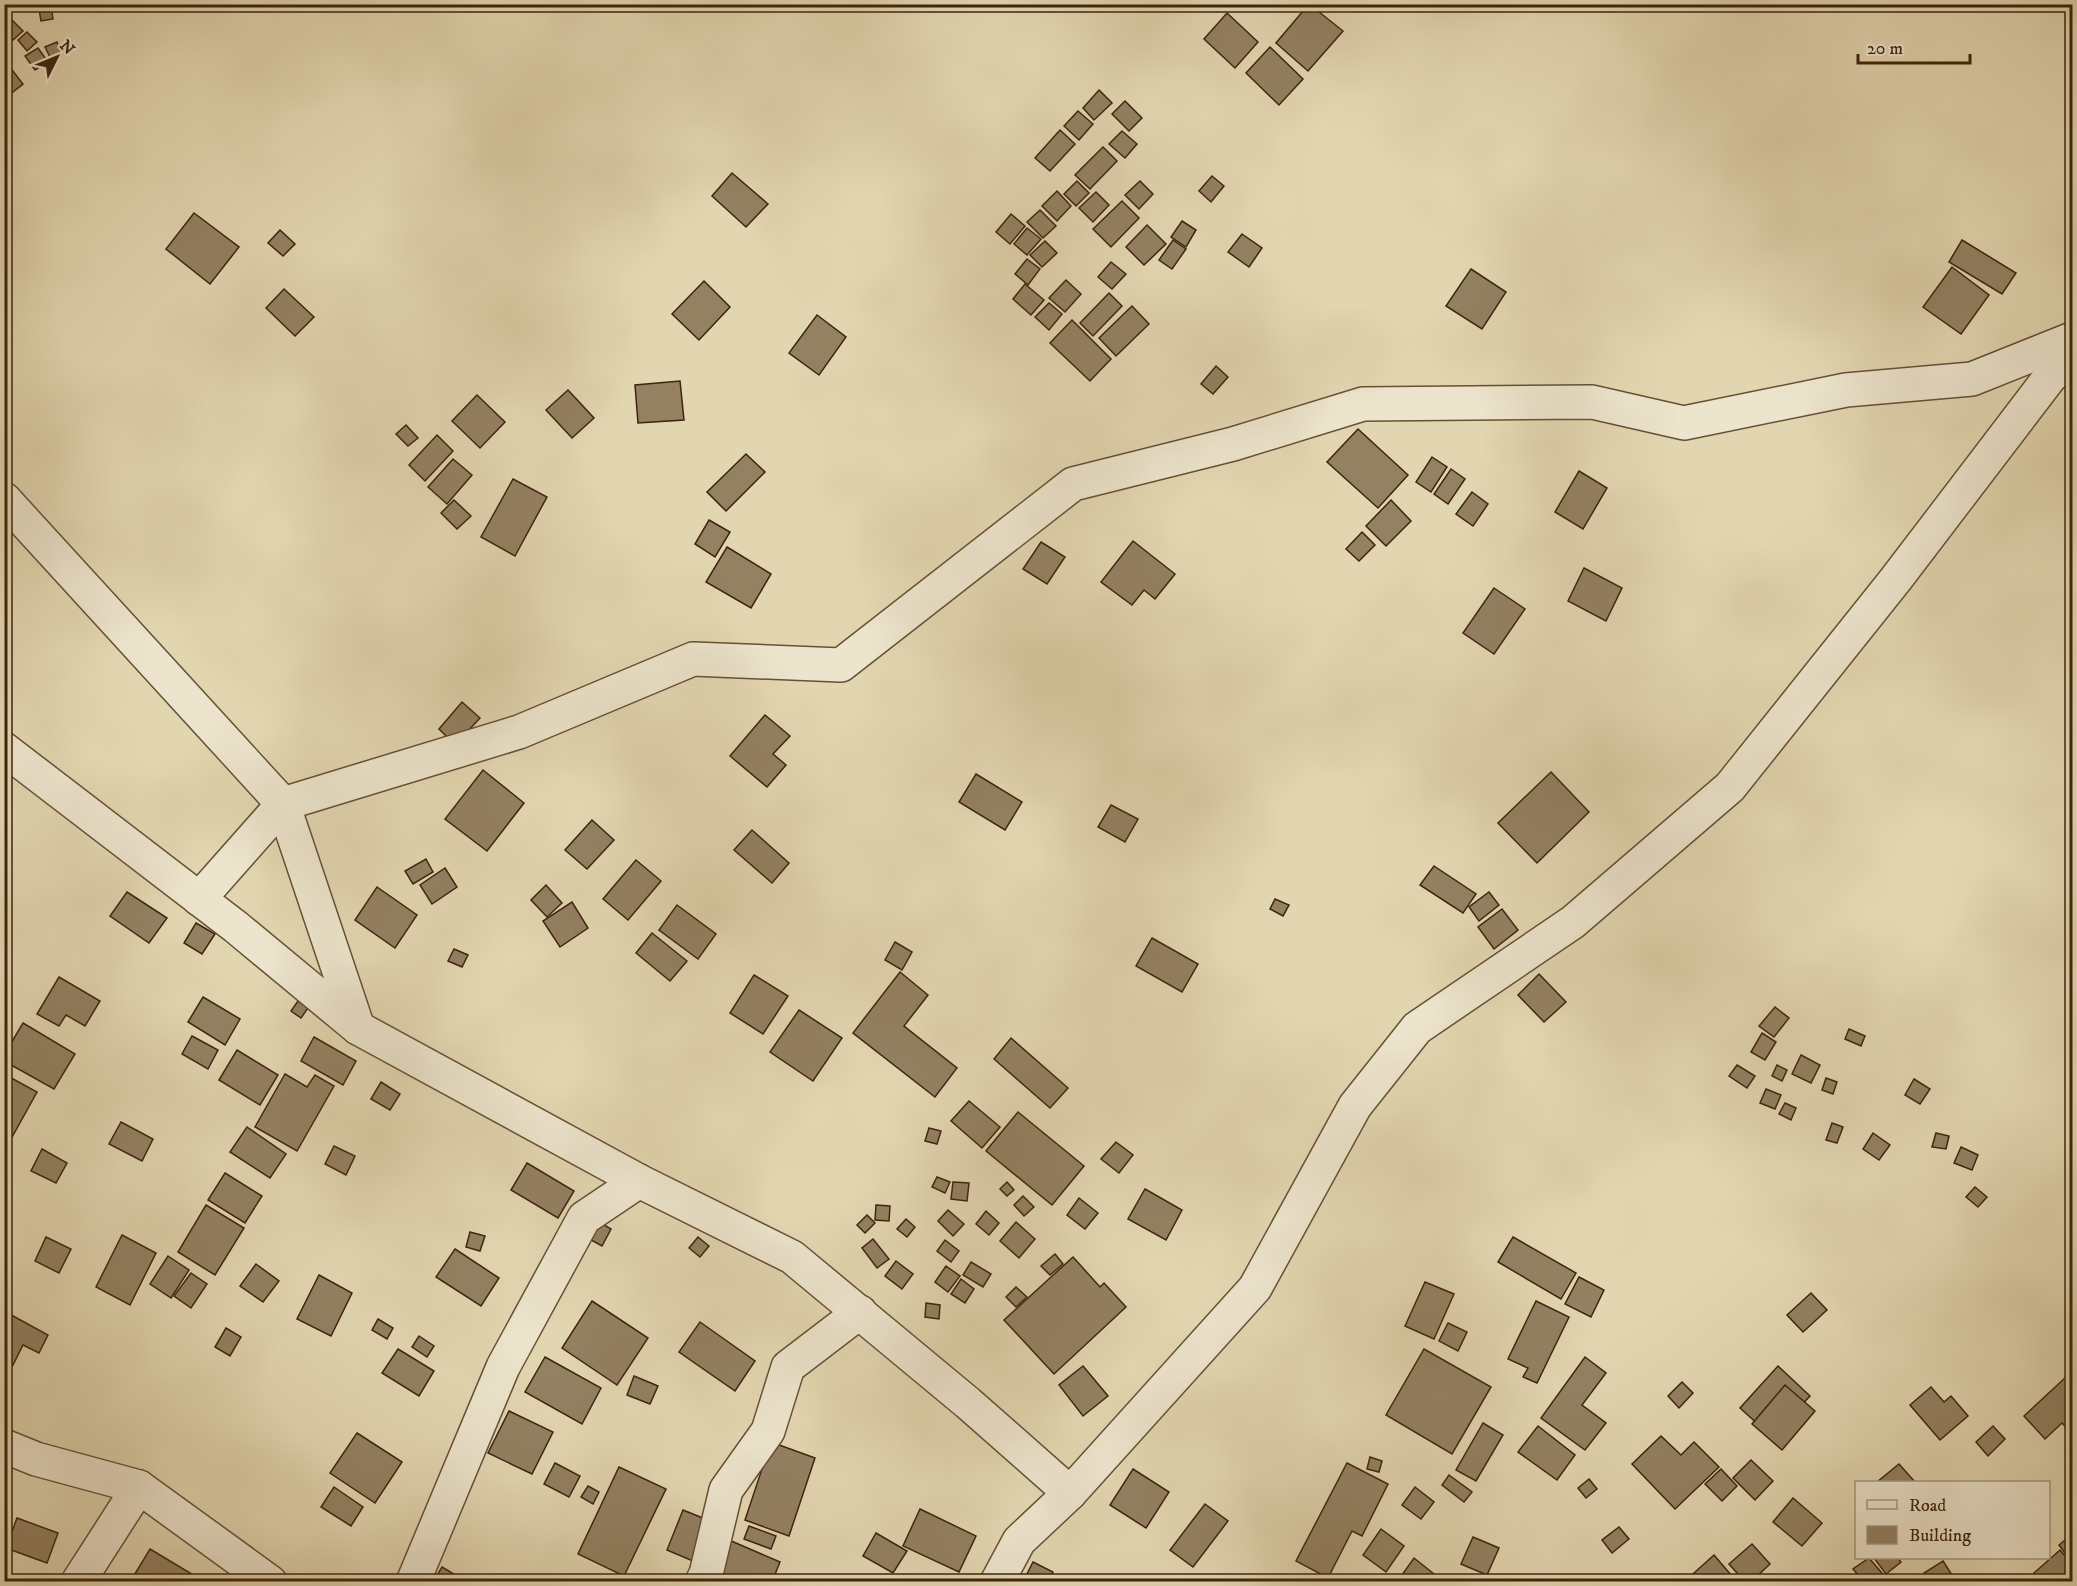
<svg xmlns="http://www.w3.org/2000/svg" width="2077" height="1586" viewBox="0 0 2077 1586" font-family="'IM FELL DW Pica',serif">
<rect width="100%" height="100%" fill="#e2d6b0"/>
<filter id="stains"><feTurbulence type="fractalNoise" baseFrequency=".00333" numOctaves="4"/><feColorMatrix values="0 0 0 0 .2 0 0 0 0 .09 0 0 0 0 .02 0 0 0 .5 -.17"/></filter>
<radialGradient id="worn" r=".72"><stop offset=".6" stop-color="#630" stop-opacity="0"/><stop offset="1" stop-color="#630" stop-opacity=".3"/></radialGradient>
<g fill="#938162" stroke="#3d240e" stroke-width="1.5">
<polygon points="1309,4 1343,31 1308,71 1276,43"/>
<polygon points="51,6 53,19 41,21 39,9"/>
<polygon points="1227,13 1258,42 1235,68 1204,39"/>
<polygon points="12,20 23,31 13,40 4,32"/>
<polygon points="27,32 37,42 27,51 18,40"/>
<polygon points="57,42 62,54 51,59 45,47"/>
<polygon points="1270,47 1303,79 1279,105 1246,73"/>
<polygon points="38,48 48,62 35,70 25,56"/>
<polygon points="9,66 23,84 4,99 4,69"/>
<polygon points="1099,90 1112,103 1094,120 1083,108"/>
<polygon points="1125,101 1142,118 1129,131 1112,114"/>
<polygon points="1078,111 1093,124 1079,140 1064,126"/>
<polygon points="1060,130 1075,144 1050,171 1035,158"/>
<polygon points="1122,131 1137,144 1125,158 1109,144"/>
<polygon points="1103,147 1117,161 1090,189 1075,175"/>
<polygon points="732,173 768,204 746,227 712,196"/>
<polygon points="1212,176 1224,186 1211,202 1199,191"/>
<polygon points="1077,181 1089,193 1076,206 1064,194"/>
<polygon points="1140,181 1153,194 1139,209 1125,195"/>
<polygon points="1057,191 1071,206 1057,221 1042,206"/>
<polygon points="1096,192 1109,205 1093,222 1079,208"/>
<polygon points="1122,201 1139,218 1111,247 1093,229"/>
<polygon points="1040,210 1056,226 1043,238 1027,222"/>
<polygon points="194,213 239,247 210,284 166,249"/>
<polygon points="1011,214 1025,226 1010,244 996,232"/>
<polygon points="1182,221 1196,230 1186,247 1171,237"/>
<polygon points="1147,225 1166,244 1144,265 1126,247"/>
<polygon points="1027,228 1041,239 1027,255 1014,244"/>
<polygon points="280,230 295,244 283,256 268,243"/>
<polygon points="1242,234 1262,248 1249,267 1228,252"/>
<polygon points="1173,240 1186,249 1172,269 1159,260"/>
<polygon points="1962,240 2016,273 2002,294 1949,262"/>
<polygon points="1045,241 1057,253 1042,267 1030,255"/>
<polygon points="1027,259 1040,269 1028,285 1015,274"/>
<polygon points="1111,262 1126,274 1112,289 1098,277"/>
<polygon points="1952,267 1989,295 1961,334 1923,307"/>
<polygon points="1471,269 1506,292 1482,329 1446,306"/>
<polygon points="1066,280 1081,294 1065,312 1049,298"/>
<polygon points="704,281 730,307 699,340 672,314"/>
<polygon points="1025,284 1044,300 1031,315 1013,299"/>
<polygon points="284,289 314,317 295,336 266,308"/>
<polygon points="1109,293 1122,306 1093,336 1080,323"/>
<polygon points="1049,303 1062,314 1049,330 1035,317"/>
<polygon points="1132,306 1149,324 1116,356 1099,338"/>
<polygon points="817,315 846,337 819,375 789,353"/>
<polygon points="1072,320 1111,359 1090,381 1050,343"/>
<polygon points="1216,366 1228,377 1213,394 1201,384"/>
<polygon points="680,381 684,420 638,423 635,385"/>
<polygon points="568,390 594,418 572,438 546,410"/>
<polygon points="477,395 505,422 480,448 452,421"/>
<polygon points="406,425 418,438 408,446 396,434"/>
<polygon points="1358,429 1408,475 1378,508 1327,462"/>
<polygon points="437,435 453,451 425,481 409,465"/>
<polygon points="746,454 765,472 726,511 707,492"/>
<polygon points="1432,457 1447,467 1431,492 1416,482"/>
<polygon points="453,459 472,475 447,504 428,487"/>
<polygon points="1451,469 1465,479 1448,504 1434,494"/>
<polygon points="1579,471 1607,488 1583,529 1555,512"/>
<polygon points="513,479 547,497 515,556 481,537"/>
<polygon points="1472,492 1488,504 1473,526 1456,514"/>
<polygon points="454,500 471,516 457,529 441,513"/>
<polygon points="1391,500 1411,521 1386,546 1366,526"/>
<polygon points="709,520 730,532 715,557 695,544"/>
<polygon points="1362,532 1375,545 1359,561 1346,549"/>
<polygon points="1133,541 1175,574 1155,599 1144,590 1132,605 1101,582"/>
<polygon points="1041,542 1065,557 1047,584 1023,569"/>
<polygon points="727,547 771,574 751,608 706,582"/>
<polygon points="1584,568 1622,588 1606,621 1568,601"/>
<polygon points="1494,588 1525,609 1494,654 1463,633"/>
<polygon points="462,702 480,718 455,745 439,729"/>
<polygon points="765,715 790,736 773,754 786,765 767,787 730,756"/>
<polygon points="483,770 524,803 487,851 445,819"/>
<polygon points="1551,772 1589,812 1537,863 1498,823"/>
<polygon points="976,774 1022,802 1005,830 959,802"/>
<polygon points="1111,805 1138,819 1125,842 1098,827"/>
<polygon points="592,820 614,840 587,869 565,850"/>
<polygon points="752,830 789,863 772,883 734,850"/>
<polygon points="426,859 433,872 413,884 405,871"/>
<polygon points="636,860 661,881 628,920 603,899"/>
<polygon points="1434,866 1476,894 1463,913 1420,885"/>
<polygon points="445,868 457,887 432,904 420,885"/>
<polygon points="546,885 562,903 547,917 531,900"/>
<polygon points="377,887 417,915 395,948 355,920"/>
<polygon points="127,892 167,918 149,943 110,916"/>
<polygon points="1489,892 1499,905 1479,921 1469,907"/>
<polygon points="1275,899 1289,905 1283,916 1270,909"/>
<polygon points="572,902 588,928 560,947 543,921"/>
<polygon points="677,905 716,934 698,959 659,930"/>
<polygon points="1502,909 1518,930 1494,949 1478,927"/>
<polygon points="196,923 215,934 202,954 184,943"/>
<polygon points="652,933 687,961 670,981 636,953"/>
<polygon points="1152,938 1198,964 1182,992 1136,966"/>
<polygon points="895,942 912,952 902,970 885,960"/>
<polygon points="454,949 468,955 462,967 448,961"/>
<polygon points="900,972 928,995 904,1026 957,1068 935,1097 853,1033"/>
<polygon points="1539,974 1566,1002 1544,1022 1518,995"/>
<polygon points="754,975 788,996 763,1034 730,1013"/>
<polygon points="59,977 100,1001 85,1026 66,1015 59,1026 37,1014"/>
<polygon points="203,997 240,1019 225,1045 188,1022"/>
<polygon points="298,1001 308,1008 301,1018 291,1011"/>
<polygon points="1775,1007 1789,1018 1774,1037 1759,1026"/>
<polygon points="799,1010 842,1038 813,1081 770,1052"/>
<polygon points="23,1023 75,1054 54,1089 4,1061 4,1055"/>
<polygon points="1849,1029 1865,1036 1861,1046 1845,1039"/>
<polygon points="1762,1033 1776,1042 1765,1060 1751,1052"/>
<polygon points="192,1036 218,1050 208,1069 182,1054"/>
<polygon points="314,1037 356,1061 343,1085 301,1061"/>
<polygon points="1011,1038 1068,1088 1050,1108 994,1059"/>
<polygon points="237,1050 278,1075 260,1105 219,1080"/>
<polygon points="1801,1055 1820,1065 1811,1083 1792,1074"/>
<polygon points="1737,1065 1755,1076 1747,1088 1729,1076"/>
<polygon points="1777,1065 1787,1070 1782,1081 1772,1076"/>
<polygon points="4,1074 37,1092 11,1139 4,1135"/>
<polygon points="285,1074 307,1087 315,1075 334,1086 297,1151 255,1127"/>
<polygon points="1826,1078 1837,1082 1833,1094 1822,1090"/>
<polygon points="1914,1079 1930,1089 1920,1104 1905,1095"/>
<polygon points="381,1082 400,1094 390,1110 371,1099"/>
<polygon points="1766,1089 1781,1095 1775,1109 1760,1103"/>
<polygon points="969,1101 1000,1127 982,1148 951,1121"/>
<polygon points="1785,1103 1796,1108 1791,1120 1779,1114"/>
<polygon points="1018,1112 1084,1166 1052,1205 986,1151"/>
<polygon points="121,1122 153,1139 142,1161 109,1144"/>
<polygon points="1832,1123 1843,1127 1837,1143 1826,1140"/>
<polygon points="247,1127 286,1154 270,1178 230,1152"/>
<polygon points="929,1128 941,1131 937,1144 925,1141"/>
<polygon points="1873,1133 1890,1145 1879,1160 1863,1149"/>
<polygon points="1936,1133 1949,1136 1946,1149 1932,1147"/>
<polygon points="1116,1142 1133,1155 1119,1173 1101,1159"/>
<polygon points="334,1146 355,1156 346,1175 325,1164"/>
<polygon points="1961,1147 1978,1155 1972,1170 1954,1163"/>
<polygon points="42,1149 67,1163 56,1183 31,1171"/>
<polygon points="527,1163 574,1191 558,1218 511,1190"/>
<polygon points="225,1173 262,1196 245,1223 208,1200"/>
<polygon points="937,1177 950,1182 945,1193 932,1187"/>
<polygon points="953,1182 969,1183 967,1201 951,1199"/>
<polygon points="1007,1182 1014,1190 1007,1196 1000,1189"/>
<polygon points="1975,1187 1987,1197 1978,1207 1966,1197"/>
<polygon points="1145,1189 1182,1210 1166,1240 1128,1219"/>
<polygon points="1023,1196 1034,1207 1024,1216 1014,1205"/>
<polygon points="1079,1198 1098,1213 1085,1229 1067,1215"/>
<polygon points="206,1205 244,1228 215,1275 178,1252"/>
<polygon points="876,1205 890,1206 889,1221 875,1220"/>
<polygon points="948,1210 964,1224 953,1236 938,1221"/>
<polygon points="986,1211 999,1223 989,1235 976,1224"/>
<polygon points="867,1215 875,1223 865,1233 857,1225"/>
<polygon points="591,1217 611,1229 602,1246 582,1235"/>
<polygon points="906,1219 915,1227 907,1237 897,1229"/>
<polygon points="1016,1222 1035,1239 1019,1258 1000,1241"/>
<polygon points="470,1232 485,1236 480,1251 466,1247"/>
<polygon points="122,1235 156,1253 130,1305 96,1287"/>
<polygon points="46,1237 71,1249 59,1273 35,1261"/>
<polygon points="698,1237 709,1246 700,1257 689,1248"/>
<polygon points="1513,1237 1576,1273 1561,1299 1498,1262"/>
<polygon points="873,1239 889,1259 877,1268 862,1248"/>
<polygon points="945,1240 959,1251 951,1262 937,1251"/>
<polygon points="455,1249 499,1278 481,1306 436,1277"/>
<polygon points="1055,1254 1063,1264 1050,1275 1041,1266"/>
<polygon points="168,1256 189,1270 171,1298 150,1284"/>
<polygon points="1073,1257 1100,1287 1104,1283 1126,1307 1054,1374 1004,1320"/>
<polygon points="896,1261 913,1274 902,1289 885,1276"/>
<polygon points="971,1262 991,1274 983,1287 963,1275"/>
<polygon points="256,1264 279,1281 263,1302 240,1286"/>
<polygon points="946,1266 960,1276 948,1292 935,1282"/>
<polygon points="191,1273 207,1284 191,1308 174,1296"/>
<polygon points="319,1275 352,1293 331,1336 297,1319"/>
<polygon points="1579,1277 1604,1290 1591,1317 1565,1304"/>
<polygon points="961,1279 974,1289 965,1303 951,1294"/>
<polygon points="1425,1282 1454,1294 1434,1339 1405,1326"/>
<polygon points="1016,1287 1027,1297 1016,1307 1006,1297"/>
<polygon points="1811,1293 1827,1310 1803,1332 1787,1315"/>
<polygon points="592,1301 648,1338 617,1385 562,1348"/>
<polygon points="1536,1301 1569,1317 1537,1383 1523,1377 1528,1368 1508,1359"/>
<polygon points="926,1303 940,1305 939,1319 925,1317"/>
<polygon points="4,1311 48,1335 39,1353 23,1345 13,1365 4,1361"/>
<polygon points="378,1319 393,1328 387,1339 372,1330"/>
<polygon points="700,1322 755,1361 735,1391 679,1352"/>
<polygon points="1448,1323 1467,1332 1458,1351 1439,1341"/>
<polygon points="226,1328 241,1337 230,1356 215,1347"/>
<polygon points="419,1336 434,1346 427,1357 412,1347"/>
<polygon points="398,1349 434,1371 419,1396 382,1373"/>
<polygon points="1424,1349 1491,1387 1452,1454 1386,1415"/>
<polygon points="545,1357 601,1388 582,1424 525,1392"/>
<polygon points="1585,1357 1606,1373 1582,1405 1606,1423 1585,1450 1541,1418"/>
<polygon points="1083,1366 1108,1396 1083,1416 1059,1385"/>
<polygon points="1778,1366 1810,1396 1772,1437 1740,1408"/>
<polygon points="634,1376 658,1386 650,1404 627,1395"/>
<polygon points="2066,1377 2072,1384 2072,1434 2062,1423 2045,1439 2024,1416"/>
<polygon points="1682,1382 1693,1393 1679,1408 1668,1396"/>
<polygon points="1785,1385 1815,1411 1782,1450 1752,1424"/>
<polygon points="1931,1387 1944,1402 1951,1396 1968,1416 1940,1440 1910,1405"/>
<polygon points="509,1411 553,1432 532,1474 488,1453"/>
<polygon points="1483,1423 1503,1435 1476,1481 1456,1470"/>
<polygon points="1538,1426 1575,1455 1557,1480 1518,1452"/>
<polygon points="1993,1426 2005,1439 1988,1456 1976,1442"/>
<polygon points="357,1433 402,1462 375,1503 330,1473"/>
<polygon points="1661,1436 1681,1455 1694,1442 1719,1467 1675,1509 1632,1464"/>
<polygon points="771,1442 815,1458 789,1536 745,1520"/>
<polygon points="1370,1457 1382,1461 1379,1472 1367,1469"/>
<polygon points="1751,1460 1773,1481 1755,1500 1733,1478"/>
<polygon points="555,1463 580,1476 569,1497 544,1484"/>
<polygon points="1347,1463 1388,1484 1362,1536 1352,1531 1328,1578 1296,1561"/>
<polygon points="1899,1464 1915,1482 1877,1482"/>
<polygon points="619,1467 666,1489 624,1576 578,1554"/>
<polygon points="1133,1469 1169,1492 1146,1528 1110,1505"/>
<polygon points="1721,1469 1737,1486 1722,1501 1705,1484"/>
<polygon points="1449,1475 1472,1492 1464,1502 1442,1485"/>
<polygon points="1589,1479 1597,1489 1586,1498 1578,1488"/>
<polygon points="588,1486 599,1492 593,1504 581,1497"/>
<polygon points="334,1487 363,1507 351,1526 321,1507"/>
<polygon points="1415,1487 1434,1502 1421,1519 1402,1505"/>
<polygon points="1793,1498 1822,1523 1802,1546 1773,1522"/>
<polygon points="1205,1504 1228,1521 1193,1567 1170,1550"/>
<polygon points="920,1509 976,1536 959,1572 903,1546"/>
<polygon points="683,1510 710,1521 693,1561 667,1550"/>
<polygon points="17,1518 58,1533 47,1563 6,1548"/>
<polygon points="749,1526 776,1536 771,1549 744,1539"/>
<polygon points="1619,1527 1629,1539 1612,1553 1602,1540"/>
<polygon points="1381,1529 1404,1546 1386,1572 1363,1555"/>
<polygon points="876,1533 907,1551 893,1573 863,1556"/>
<polygon points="2072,1534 2072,1562 2059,1545"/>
<polygon points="1473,1537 1499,1548 1487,1575 1461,1564"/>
<polygon points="729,1540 780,1562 772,1582 714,1582"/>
<polygon points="1752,1544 1770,1564 1751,1582 1745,1582 1729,1564"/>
<polygon points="150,1549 205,1582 130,1582"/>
<polygon points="2060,1550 2072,1564 2072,1582 2042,1582 2034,1573"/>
<polygon points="1714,1555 1737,1582 1684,1582"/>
<polygon points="1414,1558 1444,1582 1397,1582"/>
<polygon points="1869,1558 1887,1579 1883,1582 1864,1582 1853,1569"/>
<polygon points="1874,1558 1898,1558 1901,1562 1886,1574"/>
<polygon points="1943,1561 1952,1575 1941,1582 1929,1582 1924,1573"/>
<polygon points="1033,1562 1053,1572 1048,1582 1023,1582"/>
<polygon points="442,1567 467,1582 433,1582"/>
</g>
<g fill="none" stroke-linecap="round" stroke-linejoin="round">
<defs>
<g id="street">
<polyline points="4,499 283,804 358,1028"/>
<polyline points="4,749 236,927 358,1028 639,1181 792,1257 968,1403 1070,1493"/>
<polyline points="199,899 283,804 519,732 693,659 841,665 1073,484 1233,444 1363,404 1592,402 1684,423 1846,390 1972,379 2072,339"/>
<polyline points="4,1446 36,1459 139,1487 270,1582"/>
<polyline points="78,1582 139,1487"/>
<polyline points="413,1582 503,1367 584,1218 639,1181"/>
<polyline points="702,1582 706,1574 726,1490 768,1431 788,1367 860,1312"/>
<polyline points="997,1582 1019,1541 1070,1493 1255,1288 1355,1106 1417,1028 1573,922 1730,787 1896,579 2050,377 2072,356"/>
</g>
</defs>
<use href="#street" stroke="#665036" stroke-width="36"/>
<use href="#street" stroke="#ece4cc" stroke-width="33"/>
</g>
<rect width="2077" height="1586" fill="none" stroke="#e2d6b0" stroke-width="24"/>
<rect x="6" y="6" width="2065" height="1574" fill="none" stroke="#3d240e" stroke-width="3"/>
<rect x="12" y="12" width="2053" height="1562" fill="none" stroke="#3d240e" stroke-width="1.5"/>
<rect x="1855" y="1481" width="195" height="78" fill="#ece4cc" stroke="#a69780" stroke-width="1.5"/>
<rect x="1867" y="1500" width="30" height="9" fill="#ece4cc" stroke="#a69780" stroke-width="1.5"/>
<text x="1909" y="1511" font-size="18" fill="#3d240e">Road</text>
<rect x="1867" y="1526" width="30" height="18" fill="#938162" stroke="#a69780" stroke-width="1.5"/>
<text x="1909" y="1541" font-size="18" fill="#3d240e">Building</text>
<g transform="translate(57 57) rotate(47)" stroke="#ece4cc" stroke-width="4.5" paint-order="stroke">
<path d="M0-4.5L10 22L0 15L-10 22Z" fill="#3d240e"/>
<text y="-9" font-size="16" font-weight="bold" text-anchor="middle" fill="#3d240e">N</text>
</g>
<path d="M1858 54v9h112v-9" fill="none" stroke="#3d240e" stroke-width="3"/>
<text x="1867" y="54" font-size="18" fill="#3d240e" stroke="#ece4cc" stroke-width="4.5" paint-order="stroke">20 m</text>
<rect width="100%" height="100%" filter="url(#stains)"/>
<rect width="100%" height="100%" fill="url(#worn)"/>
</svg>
